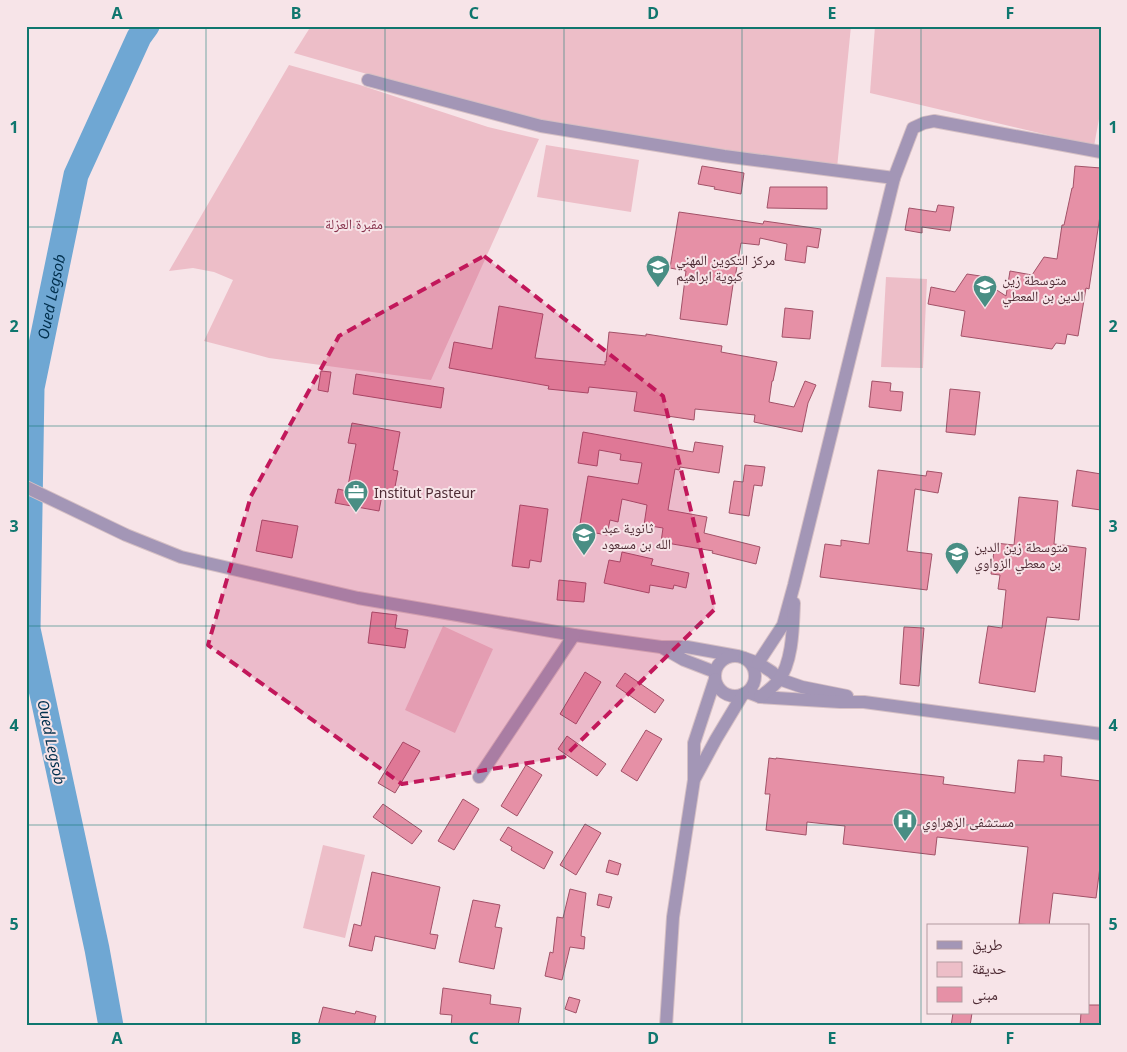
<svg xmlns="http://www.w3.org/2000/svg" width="1127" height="1052" viewBox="0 0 1127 1052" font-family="'Noto Sans','Noto Naskh Arabic',sans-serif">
<rect width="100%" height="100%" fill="#f7e4e8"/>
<g fill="#edbec8">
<polygon points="311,26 851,26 837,168 549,122 454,99 294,53"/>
<polygon points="875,26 1101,26 1101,108 1094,146 870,93"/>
<polygon points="289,65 360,85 488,127 539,139 431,380 269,358 204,341 233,280 214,272 193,268 169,271"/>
<polygon points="546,145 639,160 631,212 537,197"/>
<polygon points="886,277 927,279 923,368 881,367"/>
<polygon points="443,626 493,649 455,733 405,710"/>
<polygon points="323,845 365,855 345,938 303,928"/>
</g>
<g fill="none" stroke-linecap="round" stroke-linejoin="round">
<path stroke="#6fa7d3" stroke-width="25" id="s1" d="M 111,1026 L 97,949 L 28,629 L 32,388 L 76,175 L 139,37 L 147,26"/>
</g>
<g fill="#e690a6" stroke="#a25268">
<polygon points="702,166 744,173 741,194 714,189 715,187 698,184"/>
<polygon points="1075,166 1101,168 1101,209 1089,289 1086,288 1078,336 1067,334 1065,344 1056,343 1052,349 961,336 965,311 928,304 931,287 955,292 967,274 987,277 986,283 1006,296 1010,271 1032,275 1044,257 1057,259 1062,225 1064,225 1072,188 1073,188"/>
<polygon points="770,187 827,187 827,209 767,208"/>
<polygon points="938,205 954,207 950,231 922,227 922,233 905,230 909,208 936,212"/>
<polygon points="679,212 763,224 764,221 821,229 818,248 807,246 805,263 785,260 787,244 760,238 759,245 741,243 735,278 734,278 727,325 680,319 686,271 670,268"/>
<polygon points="499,306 543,314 535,358 605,365 605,361 606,362 609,332 646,336 646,334 722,346 721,352 777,362 773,381 772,381 769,402 794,407 805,381 816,385 808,403 802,432 754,422 755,415 695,409 694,420 634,411 637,392 589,387 588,393 548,389 549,386 449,368 454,342 492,349"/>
<polygon points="785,308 813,311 810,339 782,337"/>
<polygon points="321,371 331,372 328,392 318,390"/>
<polygon points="356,374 444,388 441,408 353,394"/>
<polygon points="872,381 891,383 890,391 903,392 901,411 869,407"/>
<polygon points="950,389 980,392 975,435 946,432"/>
<polygon points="352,423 400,432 393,470 398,471 394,492 383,490 379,511 335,503 338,489 347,491 356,444 348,443"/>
<polygon points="583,432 693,452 695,442 723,446 719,473 680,467 679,470 675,469 668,510 707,517 704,533 760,547 756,564 712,553 713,551 661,542 663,528 644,525 647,505 622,499 618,522 610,520 607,535 579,530 588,476 638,484 642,463 620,460 621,454 599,450 597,466 578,463"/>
<polygon points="745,465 765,467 762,486 754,485 749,516 729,513 734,481 743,482"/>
<polygon points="878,470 926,476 927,471 942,473 938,493 915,489 907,551 932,554 927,590 820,577 825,544 841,546 841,540 869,544"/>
<polygon points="1077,470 1101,474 1101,510 1072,506"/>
<polygon points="1019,497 1058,501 1054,544 1086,548 1079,620 1047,617 1035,692 979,683 988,626 1002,628 1006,590 998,589 1000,575 991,574 995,543 1014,545"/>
<polygon points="520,505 548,509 541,562 530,560 529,568 512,566"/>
<polygon points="262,520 298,526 292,558 256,551"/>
<polygon points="622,552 653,559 651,565 689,573 686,588 674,585 673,589 650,585 649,593 604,583 609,560 620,562"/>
<polygon points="559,580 586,583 584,602 557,600"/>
<polygon points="372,612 397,615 395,628 408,630 405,648 368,643"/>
<polygon points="904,627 924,628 919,686 900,684"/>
<polygon points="585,672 601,682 576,724 560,714"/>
<polygon points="625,673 664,700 655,713 616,686"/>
<polygon points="646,730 662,739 637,781 621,771"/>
<polygon points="567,736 606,764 597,776 558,749"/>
<polygon points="403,742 420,751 395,793 378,783"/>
<polygon points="1044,755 1062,757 1061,776 1101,781 1101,859 1096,898 1053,893 1049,926 1019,924 1028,847 937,837 935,855 843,844 845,826 807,822 806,835 766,830 770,794 765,794 769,758 776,759 776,758 944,777 943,784 1015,793 1018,760 1044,762"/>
<polygon points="526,765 542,775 517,816 501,806"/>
<polygon points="463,799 479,809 454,850 438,841"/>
<polygon points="383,804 422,831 412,844 373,817"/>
<polygon points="585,824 601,833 576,875 560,865"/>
<polygon points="508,827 553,852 544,869 511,850 512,847 500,840"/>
<polygon points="609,860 621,864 618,875 606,872"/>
<polygon points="372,872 440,887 430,934 438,935 435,949 375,936 372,951 349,946 354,924 361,926"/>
<polygon points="570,889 586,893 581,936 585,937 584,949 570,947 562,980 545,976 550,952 553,953 557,917 563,918"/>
<polygon points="599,894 612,897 609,908 597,905"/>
<polygon points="473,900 500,905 495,927 502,928 494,969 459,962"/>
<polygon points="443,988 491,995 490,1004 521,1008 518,1026 451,1026 452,1015 440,1014"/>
<polygon points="569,997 580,1000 576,1013 565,1009"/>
<polygon points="1088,1005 1101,1005 1101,1026 1080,1026 1081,1013 1088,1013"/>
<polygon points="323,1007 355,1014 356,1011 376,1016 374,1026 318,1026"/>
<polygon points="953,1013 972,1013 970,1026 951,1026"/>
</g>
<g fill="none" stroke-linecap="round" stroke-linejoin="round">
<defs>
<g id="street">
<polyline points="368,80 541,126 724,156 894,178"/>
<polyline points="26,487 126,535 181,557 358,598 574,635 661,647 687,647 737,656"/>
<polyline points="663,648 684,660 715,672"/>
<circle cx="735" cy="676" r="20"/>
<polyline points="744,658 758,663 772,672 779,679 802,687 847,696"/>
<polyline points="758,663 783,625 794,585 894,178 913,128 924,123 934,121 1101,152"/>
<polyline points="747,692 760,697 840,702 864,702 1101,734"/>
<path d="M 760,697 C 766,692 773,687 778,681 C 793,663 793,625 794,603"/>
<polyline points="479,777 574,635"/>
<polyline points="695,778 716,739 743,694"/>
<polyline points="666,1026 673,917 694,780 694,743 715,679"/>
</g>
</defs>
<use href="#street" stroke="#d5bfc4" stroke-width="14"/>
<use href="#street" stroke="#a396b6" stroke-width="12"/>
</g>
<path fill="#c2185b" fill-opacity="0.2" stroke="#c2185b" stroke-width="4" stroke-dasharray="10 6" stroke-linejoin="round" d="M 484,256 L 663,396 L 715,609 L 564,757 L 402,784 L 208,645 L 251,496 L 339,336 Z"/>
<path fill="none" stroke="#0f766e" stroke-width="1" stroke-opacity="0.55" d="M 206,26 L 206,1026M 385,26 L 385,1026M 564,26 L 564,1026M 742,26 L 742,1026M 921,26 L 921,1026M 26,227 L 1101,227M 26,426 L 1101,426M 26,626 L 1101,626M 26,825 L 1101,825"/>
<defs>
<symbol id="university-pin" viewBox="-11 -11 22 30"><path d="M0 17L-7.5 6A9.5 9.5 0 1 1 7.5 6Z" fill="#498e84" stroke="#f7e4e8"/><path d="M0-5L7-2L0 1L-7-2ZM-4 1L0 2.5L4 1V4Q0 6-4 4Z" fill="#fff"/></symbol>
<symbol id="school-pin" viewBox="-11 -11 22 30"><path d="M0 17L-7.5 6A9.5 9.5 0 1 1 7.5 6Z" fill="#498e84" stroke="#f7e4e8"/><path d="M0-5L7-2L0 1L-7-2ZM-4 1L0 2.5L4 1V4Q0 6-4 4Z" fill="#fff"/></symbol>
<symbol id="office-pin" viewBox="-11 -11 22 30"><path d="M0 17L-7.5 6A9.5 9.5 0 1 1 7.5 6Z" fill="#498e84" stroke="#f7e4e8"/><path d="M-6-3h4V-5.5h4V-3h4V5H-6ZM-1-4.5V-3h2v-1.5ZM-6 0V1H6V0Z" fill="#fff"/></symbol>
<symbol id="hospital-pin" viewBox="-11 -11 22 30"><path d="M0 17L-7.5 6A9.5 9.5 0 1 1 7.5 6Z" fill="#498e84" stroke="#f7e4e8"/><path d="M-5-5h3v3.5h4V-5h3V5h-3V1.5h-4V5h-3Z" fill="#fff"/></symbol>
</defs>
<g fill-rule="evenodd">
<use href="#university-pin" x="644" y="253" width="28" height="38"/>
<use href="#school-pin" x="971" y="273" width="28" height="38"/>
<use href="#office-pin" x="342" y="478" width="28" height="38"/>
<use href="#school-pin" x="570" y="521" width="28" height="38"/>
<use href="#school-pin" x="943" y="540" width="28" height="38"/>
<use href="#hospital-pin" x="891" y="807" width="28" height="38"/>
</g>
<g text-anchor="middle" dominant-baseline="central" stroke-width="4" stroke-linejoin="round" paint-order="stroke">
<g font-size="14" fill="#87334d" stroke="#f7e4e8">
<text x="354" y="223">مقبرة العزلة</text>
</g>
<g font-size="14" fill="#4e2b34" stroke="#f7e4e8" text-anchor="start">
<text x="676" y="259">مركز التكوين المهني<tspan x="676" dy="16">كبوية ابراهيم</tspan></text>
<text x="1002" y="279">متوسطة زين<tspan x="1002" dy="16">الدين بن المعطي</tspan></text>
<text x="374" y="492">Institut Pasteur</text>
<text x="602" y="527">ثانوية عبد<tspan x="602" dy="16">الله بن مسعود</tspan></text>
<text x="974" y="546">متوسطة زين الدين<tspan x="974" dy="16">بن معطي الزواوي</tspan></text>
<text x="922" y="821">مستشفى الزهراوي</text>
</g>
<g font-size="15" font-style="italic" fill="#02304e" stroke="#f7e4e8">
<text stroke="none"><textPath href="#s1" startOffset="740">Oued Legsob</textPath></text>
<text transform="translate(52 742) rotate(78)">Oued Legsob</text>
</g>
</g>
<rect width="1127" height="1052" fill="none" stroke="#f7e4e8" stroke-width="55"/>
<rect x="927" y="924" width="162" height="90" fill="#f7e4e8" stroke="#b39aa0"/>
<rect x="937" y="941" width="25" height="8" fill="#a396b6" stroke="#b39aa0"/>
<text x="972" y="950" font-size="15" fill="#4e2b34">طريق</text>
<rect x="937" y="962" width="25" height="15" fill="#edbec8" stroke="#b39aa0"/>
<text x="972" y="974" font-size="15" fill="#4e2b34">حديقة</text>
<rect x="937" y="987" width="25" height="15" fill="#e690a6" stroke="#b39aa0"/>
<text x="972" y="1000" font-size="15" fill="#4e2b34">مبنى</text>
<rect x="28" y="28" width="1072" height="996" fill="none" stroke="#0f766e" stroke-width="2"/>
<g font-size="16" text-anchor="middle" font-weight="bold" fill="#0f766e">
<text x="117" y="19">A</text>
<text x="296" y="19">B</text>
<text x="474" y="19">C</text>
<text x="653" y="19">D</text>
<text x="832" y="19">E</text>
<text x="1010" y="19">F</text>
<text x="14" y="133">1</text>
<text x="1113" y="133">1</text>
<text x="14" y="332">2</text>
<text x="1113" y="332">2</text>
<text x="14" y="532">3</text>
<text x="1113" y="532">3</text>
<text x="14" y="731">4</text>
<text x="1113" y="731">4</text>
<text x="14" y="930">5</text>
<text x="1113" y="930">5</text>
<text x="117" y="1044">A</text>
<text x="296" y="1044">B</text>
<text x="474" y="1044">C</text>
<text x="653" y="1044">D</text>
<text x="832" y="1044">E</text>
<text x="1010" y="1044">F</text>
</g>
</svg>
